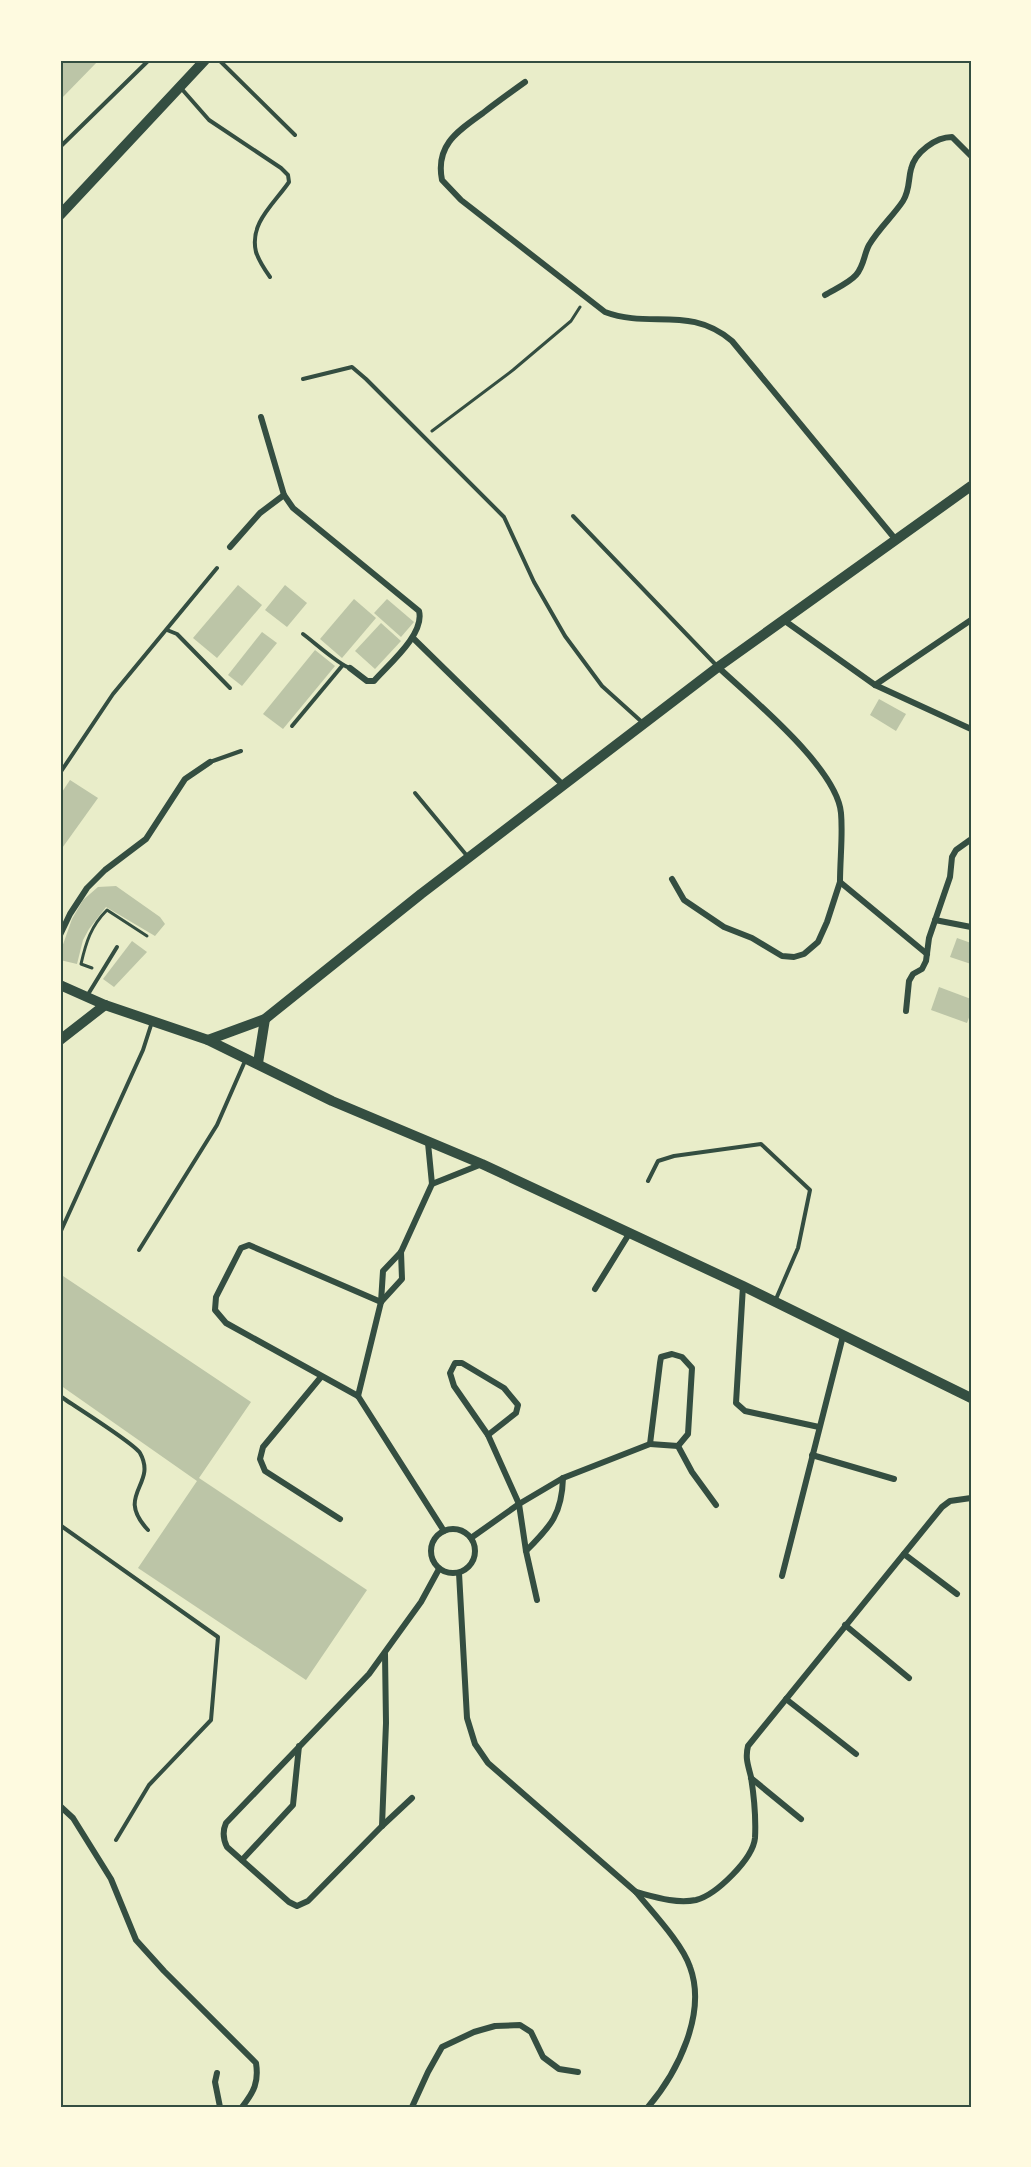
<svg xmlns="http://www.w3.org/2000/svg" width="1031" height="2167" viewBox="0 0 1031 2167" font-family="'DejaVu Sans',sans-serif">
<rect width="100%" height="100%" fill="#e9edc9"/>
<g fill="#bcc5a7">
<polygon points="60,60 99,60 60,100"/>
<polygon points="238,585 262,605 217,658 193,638"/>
<polygon points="285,585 307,603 287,627 265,610"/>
<polygon points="354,599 376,618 342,658 320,639"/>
<polygon points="387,599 414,622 401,637 374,613"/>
<polygon points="381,623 401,641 375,669 355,651"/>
<polygon points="262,632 277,643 242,686 228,675"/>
<polygon points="315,650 335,666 283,729 263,714"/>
<polygon points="879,699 906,714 896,731 870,715"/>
<polygon points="70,780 98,798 60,851 60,795"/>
<polygon points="116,886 160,917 165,924 155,936 106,907 89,929 83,940 77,964 60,960 60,953 72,919 83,900 98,887"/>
<polygon points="957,938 971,943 971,964 950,957"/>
<polygon points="132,941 147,952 114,987 103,979"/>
<polygon points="939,987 971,999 971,1012 967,1023 931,1010"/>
<polygon points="60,1274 251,1402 199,1478 367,1590 306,1680 138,1568 197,1481 60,1385"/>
</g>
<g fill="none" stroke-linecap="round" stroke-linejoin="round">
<g stroke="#344e41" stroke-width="3">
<polyline points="432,431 513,370 571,321 580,307"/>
<path d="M 92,968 L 81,964 C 86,942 91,926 107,910 L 147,936"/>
</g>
<g stroke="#344e41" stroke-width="4">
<polyline points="219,60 295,135"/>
<path d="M 180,87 L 209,120 L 281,168 L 288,175 L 289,182 C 274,204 249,223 256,252 C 259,261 265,270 270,277"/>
<polyline points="60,147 149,60"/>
<polyline points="303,379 352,367 366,379 504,517 534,582 565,636 602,686 643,723"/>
<polyline points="573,516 716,665"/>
<polyline points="167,630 177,634 230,688"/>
<path d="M 303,634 C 314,642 339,665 350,668"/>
<polyline points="292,726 342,666"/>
<polyline points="210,762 241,751"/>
<polyline points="60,773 113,694 217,568"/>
<polyline points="415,793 468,857"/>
<polyline points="87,996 117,947"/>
<polyline points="648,1181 658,1161 674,1156 761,1144 810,1190 798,1248 776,1299"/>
<polyline points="60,1233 143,1050 152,1022"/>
<polyline points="139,1250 217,1125 245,1061"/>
<path d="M 60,1396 C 74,1406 134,1443 140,1453 C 158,1485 114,1494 148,1530"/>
<polyline points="60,1525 218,1637 211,1720 149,1785 116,1840"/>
</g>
<g stroke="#344e41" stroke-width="6">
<path d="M 525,82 C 511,92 497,102 483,113 C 458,131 435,145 442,180 L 461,200 L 605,312 C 650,329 690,305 732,341 L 896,540"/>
<path d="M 825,295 C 835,289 849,283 856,275 C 864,266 864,254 869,245 C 879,228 894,215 903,201 C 910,190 908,180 911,169 C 915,152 936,137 952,137 L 971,156"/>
<path d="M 261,417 L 284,495 L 293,508 L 419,611 C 425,634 389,664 374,681 L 367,681 L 350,668"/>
<polyline points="230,547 260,513 284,495"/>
<polyline points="785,621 875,685 971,729"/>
<polyline points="413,638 563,785"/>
<path d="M 718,667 C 751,698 837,768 841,813 C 843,835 840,859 840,882 L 927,954"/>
<polyline points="875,685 971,620"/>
<polyline points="672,879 684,900 724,927 752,938 782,956 794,957 804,954 818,942 827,922 840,882"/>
<polyline points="935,920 971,927"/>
<polyline points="60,935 70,914 87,888 105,870 146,839 185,779 210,762"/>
<polyline points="906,1011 909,981 913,974 922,969 926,961 929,938 950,877 952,857 956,850 970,840"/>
<polyline points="432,1184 482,1164"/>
<polyline points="743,1286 736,1403 745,1411 819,1427"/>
<polyline points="595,1289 629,1234"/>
<polyline points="381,1302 402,1279 401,1252"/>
<polygon points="672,1354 682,1357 692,1368 688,1434 678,1446 650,1444 660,1363 661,1357"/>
<polygon points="455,1363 462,1363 504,1388 518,1405 516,1413 488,1435 454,1386 450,1373"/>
<polyline points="321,1377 263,1447 260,1459 265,1471 340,1519"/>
<polyline points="358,1396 226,1323 215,1310 216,1297 241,1248 249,1245 381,1302"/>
<polyline points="358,1396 381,1302 383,1271 401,1252 432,1184 428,1143"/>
<polyline points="358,1396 444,1531"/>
<polyline points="488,1435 519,1504 526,1551 537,1600"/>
<polyline points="678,1446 692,1472 716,1505"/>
<polyline points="812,1455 894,1479"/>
<circle cx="453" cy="1551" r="22"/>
<polyline points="471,1538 519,1504 563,1478 650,1444"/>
<path d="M 526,1551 C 551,1526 562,1514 563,1478"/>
<polyline points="904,1554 957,1594"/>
<path d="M 459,1573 L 467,1718 L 475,1744 L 488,1763 L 636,1892 C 655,1897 676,1904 696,1900 C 716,1895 753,1859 755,1838 C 756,1819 754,1796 751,1777 C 748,1765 745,1758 748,1746 L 942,1507 L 950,1501 L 971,1498"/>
<polyline points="782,1576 843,1336"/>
<polyline points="845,1625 909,1678"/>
<polyline points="786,1699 856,1754"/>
<polyline points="751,1778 801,1819"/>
<path d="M 412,1798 L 382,1826 L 308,1901 L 297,1906 L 289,1902 L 227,1847 C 223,1839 222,1832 226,1823 L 369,1674 L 421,1602 L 439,1569"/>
<path d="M 60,1806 L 73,1818 L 111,1879 L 136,1940 L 164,1971 L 256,2063 C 259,2082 254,2092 242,2107"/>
<polyline points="382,1826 386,1723 385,1654"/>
<polyline points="242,1860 293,1805 299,1746"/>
<path d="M 636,1892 C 652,1912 682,1943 690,1967 C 707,2013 678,2072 648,2107"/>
<polyline points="217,2073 215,2082 220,2107"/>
<polyline points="412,2107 428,2072 442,2047 474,2032 495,2026 520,2025 531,2032 543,2057 559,2069 578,2072"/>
</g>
<g stroke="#344e41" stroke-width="10">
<polyline points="60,985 105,1005 208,1040 332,1101 482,1164 743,1286 971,1398"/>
<polyline points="60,1040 105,1005"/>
<polyline points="208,1040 265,1019 421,894 718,667 971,486"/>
<polyline points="258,1063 265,1019"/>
</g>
<polyline stroke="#344e41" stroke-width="10" points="60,215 205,60"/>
</g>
<rect width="1031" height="2167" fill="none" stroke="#fefae0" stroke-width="123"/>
<rect x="62" y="62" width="908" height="2044" fill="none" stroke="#344e41" stroke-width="2"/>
</svg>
